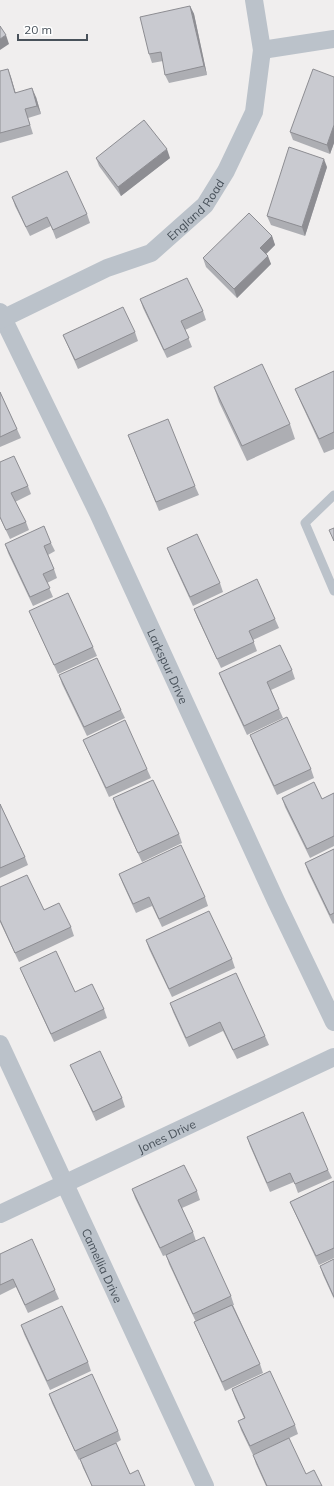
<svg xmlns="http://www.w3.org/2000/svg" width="334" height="1486" viewBox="0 0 334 1486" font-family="Mulish,sans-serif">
<rect width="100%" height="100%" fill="#f0eeee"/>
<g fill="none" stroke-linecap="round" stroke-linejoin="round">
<polyline stroke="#bbc2ca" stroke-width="9" points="334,495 305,523 334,591"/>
<g stroke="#bbc2ca" stroke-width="18">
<polyline points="262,50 334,39"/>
<path id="s1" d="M 0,312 L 98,513 L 276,901 L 334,1022"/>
<path id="s2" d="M 0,320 L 107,268 L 151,253 L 205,205 L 226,171 L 254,112 L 262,50 L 254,0"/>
<path id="s3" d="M 0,1044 L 205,1486"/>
<path id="s4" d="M 0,1214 L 334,1057"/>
</g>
</g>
<g fill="#adaeb3">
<polygon points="190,6 194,14 207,75 169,83 165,75 163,61 152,63 149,54"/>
<polygon points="8,69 15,92 36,97 41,114 28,118 33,134 0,143 0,71"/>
<polygon points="334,77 334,143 330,154 293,140 290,132"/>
<polygon points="96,158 170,158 121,196 99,166"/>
<polygon points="327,167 305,236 271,225 267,216"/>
<polygon points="12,197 87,214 90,223 56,239 51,226 30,236 15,206"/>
<polygon points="272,236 275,245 266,254 271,264 237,298 206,267 203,258"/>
<polygon points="140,299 203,311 206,320 185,330 192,347 167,358 143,308"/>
<polygon points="135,332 138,341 78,369 67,344 63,335"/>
<polygon points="334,371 334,449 324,453 301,403 295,389"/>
<polygon points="214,387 290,424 295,439 247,461 219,402"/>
<polygon points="0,392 17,429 21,438 0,447"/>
<polygon points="128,435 195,486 199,495 159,511"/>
<polygon points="0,462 28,486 31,494 15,502 26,522 29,530 10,539 0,518"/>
<polygon points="51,543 55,551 48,555 54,569 57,578 47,583 53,597 33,606 8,553 5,544"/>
<polygon points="167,548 220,583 223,592 193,606 170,556"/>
<polygon points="194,609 275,619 279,628 253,640 257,651 221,668 197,617"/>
<polygon points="29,611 93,647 97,656 58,674 33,620"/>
<polygon points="292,670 295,679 271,690 279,709 283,718 247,735 222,681 219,673"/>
<polygon points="59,675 121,710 125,718 87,736 62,684"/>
<polygon points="250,735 311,769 314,778 277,795 253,743"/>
<polygon points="83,740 147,769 151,778 109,797 87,749"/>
<polygon points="334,793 334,846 310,858 285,807 282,798 322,799"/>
<polygon points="113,798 179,834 182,843 142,862 116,807"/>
<polygon points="0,804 25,857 28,865 0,878"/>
<polygon points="334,849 334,923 333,924 308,872 305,863"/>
<polygon points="119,874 205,897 208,906 162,927 152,906 136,913 122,882"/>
<polygon points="0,887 44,910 71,927 74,936 19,962 0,922"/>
<polygon points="146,940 232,959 235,968 172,997 149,949"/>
<polygon points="20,968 75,992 104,1009 107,1018 54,1042 24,977"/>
<polygon points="170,1003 265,1036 269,1045 237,1059 223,1031 189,1047 173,1012"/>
<polygon points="70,1065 122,1098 125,1107 96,1121 74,1073"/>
<polygon points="247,1137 328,1170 332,1178 298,1193 294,1182 270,1192 250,1146"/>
<polygon points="334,1181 334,1258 319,1265 294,1211 290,1202"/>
<polygon points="132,1189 197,1191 200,1200 182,1208 193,1232 196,1241 231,1296 234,1305 233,1305 260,1364 263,1373 225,1391 198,1331 194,1322 196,1322 169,1264 166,1255 163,1256 135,1198"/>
<polygon points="0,1254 55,1290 59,1299 28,1313 16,1287 0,1295"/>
<polygon points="334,1259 334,1299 323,1275 320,1266"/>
<polygon points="21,1325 88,1362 91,1371 50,1390 24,1334"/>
<polygon points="232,1389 295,1425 298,1434 253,1455 241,1430 238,1421 244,1418 235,1398"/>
<polygon points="49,1394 118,1431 121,1440 116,1443 130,1474 145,1486 92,1486 83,1468 80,1459 79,1460 52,1403"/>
<polygon points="253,1455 306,1474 322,1486 266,1486 256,1464"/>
</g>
<g fill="#8d8d92">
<polygon points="190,6 194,14 207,75 204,66"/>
<polygon points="6,35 9,44 0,50 0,39"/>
<polygon points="8,69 11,77 18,101 15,93"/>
<polygon points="32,88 36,97 41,114 37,106"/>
<polygon points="334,125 334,143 330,154 327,145"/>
<polygon points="167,149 170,158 121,196 118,187"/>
<polygon points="324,159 327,167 305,236 302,227"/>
<polygon points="272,236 275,245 263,257 260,248"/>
<polygon points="268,256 271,264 237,298 234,289"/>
</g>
<g fill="#c9cad0" stroke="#8d8d92">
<polygon points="190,6 204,66 165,75 161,52 149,54 140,17"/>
<polygon points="0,26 6,35 0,39"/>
<polygon points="8,69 15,93 32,88 37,106 25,109 30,125 0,133 0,71"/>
<polygon points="313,69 334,77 334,125 327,145 290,132"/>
<polygon points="144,120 167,149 118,187 96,158"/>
<polygon points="289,147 324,159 302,227 267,216"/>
<polygon points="67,171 87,214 53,230 47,217 26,227 12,197"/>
<polygon points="249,213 272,236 260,248 268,256 234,289 203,258"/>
<polygon points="187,278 203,311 181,321 189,338 164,350 140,299"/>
<polygon points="123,307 135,332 75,360 63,335"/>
<polygon points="262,364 290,424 242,446 214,387"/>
<polygon points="334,371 334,432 319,439 295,389"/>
<polygon points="0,392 17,429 0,437"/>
<polygon points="168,419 195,486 156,502 128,435"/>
<polygon points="14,456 28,486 11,493 26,522 6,530 0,517 0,462"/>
<polygon points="44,526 51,543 44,546 54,569 43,574 50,588 30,597 5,544"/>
<polygon points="334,528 334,541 329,530"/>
<polygon points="197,534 220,583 190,597 167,548"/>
<polygon points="257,579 275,619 249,631 254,642 217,659 194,609"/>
<polygon points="68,593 93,647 54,665 29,611"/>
<polygon points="280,645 292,670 267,682 279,709 244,726 219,673"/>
<polygon points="97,658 121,710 84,727 59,675"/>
<polygon points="287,717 311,769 274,786 250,735"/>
<polygon points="125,720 147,769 106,788 83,740"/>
<polygon points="153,780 179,834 138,853 113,798"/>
<polygon points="314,782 322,799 334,793 334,836 307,849 282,798"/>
<polygon points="0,804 25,857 0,868"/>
<polygon points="181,845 205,897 159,919 149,897 133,904 119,874"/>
<polygon points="334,849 334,913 330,915 305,863"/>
<polygon points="27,875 44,910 59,903 71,927 15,953 0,920 0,887"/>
<polygon points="209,911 232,959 169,989 146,940"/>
<polygon points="56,951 75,992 92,984 104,1009 51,1034 20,968"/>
<polygon points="236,973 265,1036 233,1050 220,1022 186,1038 170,1003"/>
<polygon points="100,1051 122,1098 93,1112 70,1065"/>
<polygon points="303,1112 328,1170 295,1184 290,1173 267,1183 247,1137"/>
<polygon points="184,1165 197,1191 178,1200 193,1232 160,1248 132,1189"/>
<polygon points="334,1181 334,1248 316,1256 290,1202"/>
<polygon points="204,1237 231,1296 193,1314 166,1255"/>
<polygon points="32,1239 55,1290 25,1305 13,1279 0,1285 0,1254"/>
<polygon points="334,1259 334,1297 320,1266"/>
<polygon points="232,1305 260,1364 222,1382 194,1322"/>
<polygon points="62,1306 88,1362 47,1381 21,1325"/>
<polygon points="270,1371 295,1425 250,1446 238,1421 245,1418 232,1389"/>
<polygon points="92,1374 118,1431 75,1451 49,1394"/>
<polygon points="289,1438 306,1474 314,1470 322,1486 267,1486 253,1455"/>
<polygon points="116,1443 130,1474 138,1470 145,1486 92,1486 80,1459"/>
</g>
<g text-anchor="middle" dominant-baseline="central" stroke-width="3" stroke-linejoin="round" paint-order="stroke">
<g font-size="12" fill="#48515a" stroke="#fff">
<text stroke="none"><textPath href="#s2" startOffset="228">England Road</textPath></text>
<text stroke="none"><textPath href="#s1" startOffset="392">Larkspur Drive</textPath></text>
<text stroke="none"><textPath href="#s4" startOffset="184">Jones Drive</textPath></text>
<text stroke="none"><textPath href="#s3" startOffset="244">Camellia Drive</textPath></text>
</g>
</g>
<path d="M18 34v6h69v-6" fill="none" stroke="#48515a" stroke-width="2"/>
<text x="24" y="34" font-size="12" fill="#48515a" stroke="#ffffff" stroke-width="3" paint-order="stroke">20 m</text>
</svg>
